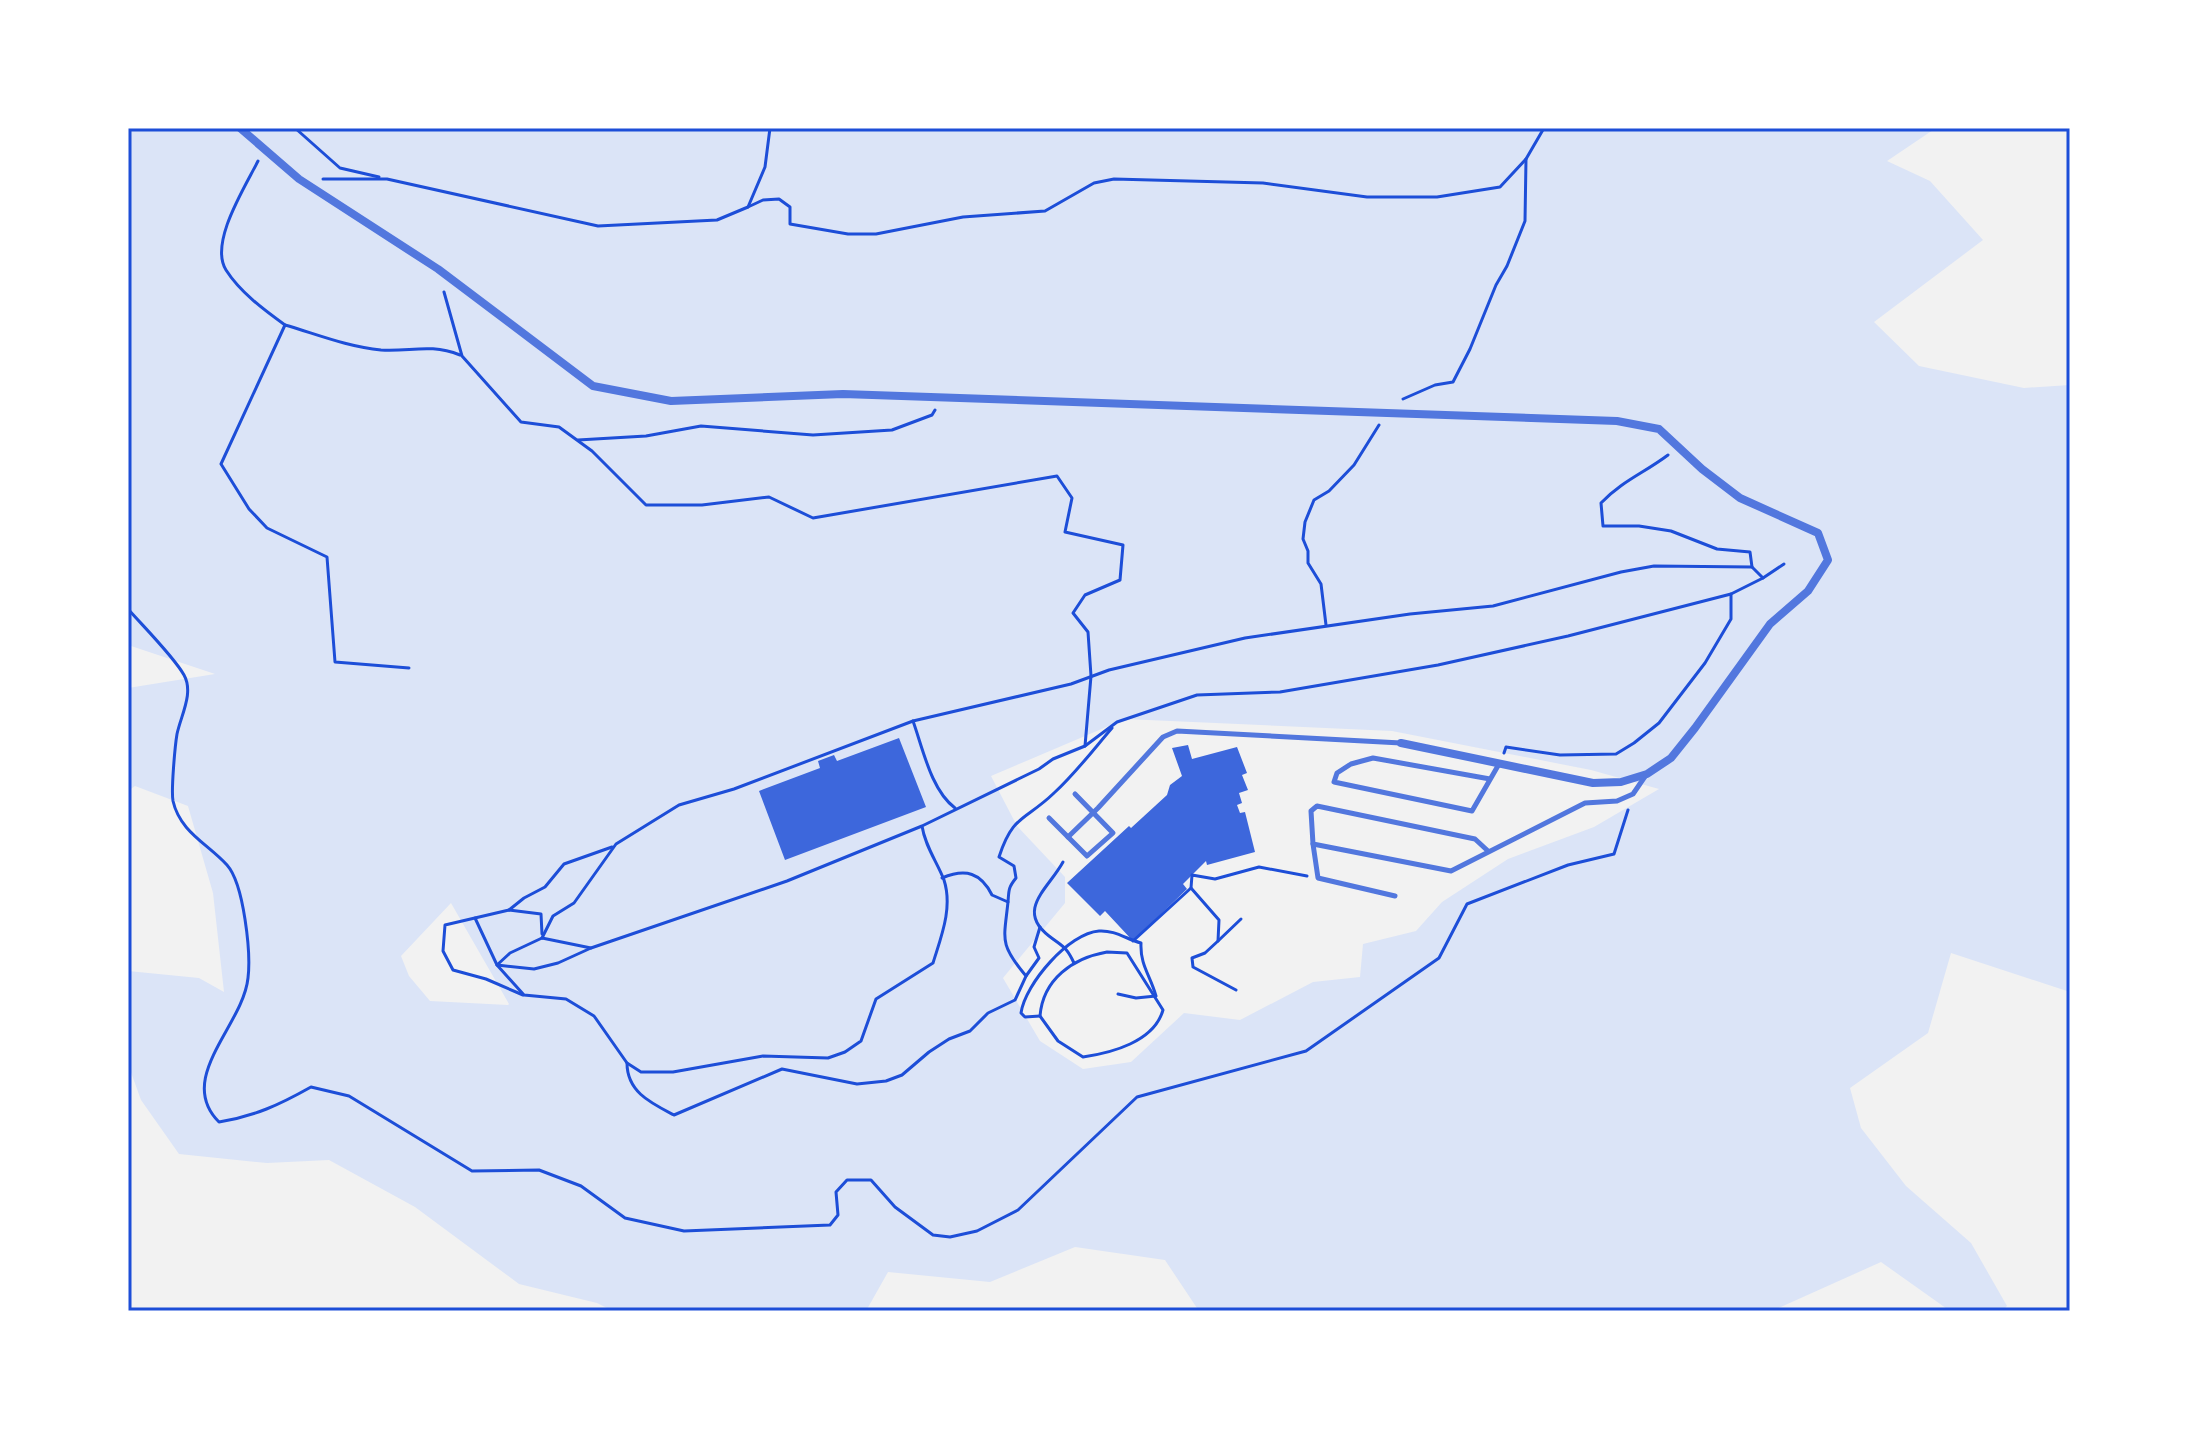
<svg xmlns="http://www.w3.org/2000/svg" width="2198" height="1439" viewBox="0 0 2198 1439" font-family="Rubik,sans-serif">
<rect width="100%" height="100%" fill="#f2f2f2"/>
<path fill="#dbe4f7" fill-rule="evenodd" d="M 128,128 L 1936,128 L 1887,161 L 1930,181 L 1983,240 L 1874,322 L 1919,366 L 2024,388 L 2070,385 L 2070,992 L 1951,953 L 1928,1033 L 1850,1088 L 1861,1128 L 1906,1186 L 1971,1243 L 2007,1306 L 2002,1311 L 1950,1311 L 1881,1262 L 1772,1311 L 1199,1311 L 1165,1260 L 1075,1247 L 990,1282 L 888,1272 L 866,1311 L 613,1311 L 597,1303 L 519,1284 L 415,1207 L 329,1160 L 267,1163 L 179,1154 L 141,1100 L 128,1064 L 128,971 L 199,978 L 224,992 L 213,893 L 188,806 L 135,786 L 128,791 L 128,688 L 215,674 L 128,645 ZM 1125,719 L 1392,731 L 1591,770 L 1659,789 L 1594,827 L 1508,859 L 1442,902 L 1416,931 L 1363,944 L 1360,977 L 1313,982 L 1240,1020 L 1184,1013 L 1131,1062 L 1083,1069 L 1040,1041 L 1003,978 L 1065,903 L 1065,877 L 1017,826 L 991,776 ZM 451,903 L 509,1004 L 508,1005 L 430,1001 L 409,976 L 401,956 Z"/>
<g fill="#3d67dc">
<polygon points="899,738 926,807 785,860 759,791 820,768 818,761 834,755 837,761"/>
<polygon points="1188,745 1192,759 1237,747 1247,773 1242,775 1248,790 1239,793 1242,803 1237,805 1240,813 1245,812 1255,852 1207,865 1206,861 1183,884 1187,889 1133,941 1105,911 1100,916 1067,883 1129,826 1131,828 1167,795 1170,785 1182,776 1172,748"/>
</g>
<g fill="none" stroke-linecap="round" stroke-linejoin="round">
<g stroke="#1d4ed8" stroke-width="3">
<polyline points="295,128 340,168 379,177"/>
<path d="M 258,161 C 245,187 209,243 226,270 C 240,292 264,310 285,325 L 221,464 L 249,509 L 267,528 L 327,557 L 335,662 L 409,668"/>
<polyline points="323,179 387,179 598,226 717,220 748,207 765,167 770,128"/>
<polyline points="748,207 763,200 779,199 790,207 790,224 848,234 876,234 963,217 1045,211 1094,183 1114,179 1263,183 1367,197 1437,197 1500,187 1526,159"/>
<polyline points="444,292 462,356 521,422 559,427 592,451 646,505 702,505 769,497 813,518 1057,476 1072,498 1065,532 1123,545 1120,580 1085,595 1073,613 1088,632 1091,676 1085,746"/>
<path d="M 285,325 C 316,334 348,347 381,350 C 411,352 429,343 460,355"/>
<polyline points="1403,399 1435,385 1453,382 1470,349 1496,285 1507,266 1525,221 1526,159 1544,128"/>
<polyline points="578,440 646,436 701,426 813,435 892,430 932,415 935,410"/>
<path d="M 1668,455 C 1644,473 1622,481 1601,503 L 1603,526 L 1639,526 L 1671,531 L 1717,549 L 1750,552 L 1752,567"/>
<path d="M 128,609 C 143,626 174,657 184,675 C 194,693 181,715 177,734 C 175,746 171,790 173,801 C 180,832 208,844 227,865 C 244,884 251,953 248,978 C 243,1026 175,1078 219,1122 C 255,1116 279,1105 311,1087 L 349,1096 L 472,1171 L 539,1170 L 581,1186 L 625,1218 L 684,1231 L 830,1225 L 838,1215 L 836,1192 L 847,1180 L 871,1180 L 895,1207 L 933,1235 L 950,1237 L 977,1231 L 1018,1210 L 1137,1097 L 1306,1051 L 1439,958 L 1467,904 L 1568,865 L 1614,854 L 1628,810"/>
<polyline points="1326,625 1321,584 1308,563 1308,551 1303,539 1305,522 1314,500 1329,491 1354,465 1379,425"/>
<polyline points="1504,753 1506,747 1560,755 1616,754 1634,743 1659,723 1705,663 1731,619 1731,594 1763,578 1784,564"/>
<path d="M 955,808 C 931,790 923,749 913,721 L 1071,684 L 1109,670 L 1245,638 L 1410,614 L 1493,606 L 1621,572 L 1654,566 L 1752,567 L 1763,578"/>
<path d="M 922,826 C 925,846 937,862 944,880 C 953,908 941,937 933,963 L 876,999 L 861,1041 L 845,1052 L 828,1058 L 763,1056 L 673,1072 L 641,1072 L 627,1063 L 594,1016 L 566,999 L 524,995 L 497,965 L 510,953 L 542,938 L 591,948 L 787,881 L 922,826 L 1039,769 L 1053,759 L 1085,746 L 1117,722 L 1197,695 L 1280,692 L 1438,665 L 1568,636 L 1731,594"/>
<path d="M 1063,862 C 1049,888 1015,910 1049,936 C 1063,947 1066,946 1074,963"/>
<path d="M 942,878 C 966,868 981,873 992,895 L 1008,902"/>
<polyline points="509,910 524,898 545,887 564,864 612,847"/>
<polyline points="475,918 497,965 534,969 558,963 591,948"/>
<polyline points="542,938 553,916 574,903 616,844 679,805 734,789 913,721"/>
<polyline points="1133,941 1191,888"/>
<polyline points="1218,941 1241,919"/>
<path d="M 1107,952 L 1127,953 L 1163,1010 C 1154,1042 1111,1053 1083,1057 L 1058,1041 L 1040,1016 C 1043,979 1073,958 1107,952 Z"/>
<polyline points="1026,976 1039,958 1034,947 1040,927"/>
<polyline points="1236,990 1193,967 1192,958 1205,953 1218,941 1219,920 1191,888 1192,875 1215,879 1259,867 1307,876"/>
<polyline points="523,995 486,979 453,970 443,951 445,925 509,910 541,914 542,934"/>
<path d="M 1040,1016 L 1025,1017 L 1021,1013 C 1025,984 1069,933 1099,931 C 1115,930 1126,939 1141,943 C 1140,965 1150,975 1156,996 L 1136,998 L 1118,994"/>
<path d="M 627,1063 C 627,1092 651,1103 674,1115 L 782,1069 L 857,1084 L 886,1081 L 902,1075 L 929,1052 L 949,1039 L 970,1031 L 988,1013 L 1015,1000 L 1026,976 C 999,944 1004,940 1008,902 C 1009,890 1008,888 1016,878 L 1014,866 L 999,857 C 1013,814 1025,821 1054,793 C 1075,774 1093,750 1112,728"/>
</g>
<g stroke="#5277de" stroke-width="5">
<polyline points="1490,779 1373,758 1351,764 1337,773 1334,782 1472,811 1499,764"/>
<polyline points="1049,818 1087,856 1113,833 1075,794"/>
<polyline points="1068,837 1098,808 1163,737 1177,731 1401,743"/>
<polyline points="1313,844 1318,878 1395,896"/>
<polyline points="1488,851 1475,839 1317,806 1311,811 1313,844 1451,871 1585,803 1617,801 1633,794 1646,775"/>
</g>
<polyline stroke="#5277de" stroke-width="8" points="240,128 299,179 438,269 593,386 671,401 843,394 1617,421 1659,429 1702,469 1740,498 1818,533 1828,560 1808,591 1770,624 1695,728 1671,758 1647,774 1621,782 1593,783 1401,743"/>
</g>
<rect width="2198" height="1439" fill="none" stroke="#ffffff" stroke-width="260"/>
<rect x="130" y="130" width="1938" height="1179" fill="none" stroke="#1d4ed8" stroke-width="3"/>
</svg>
